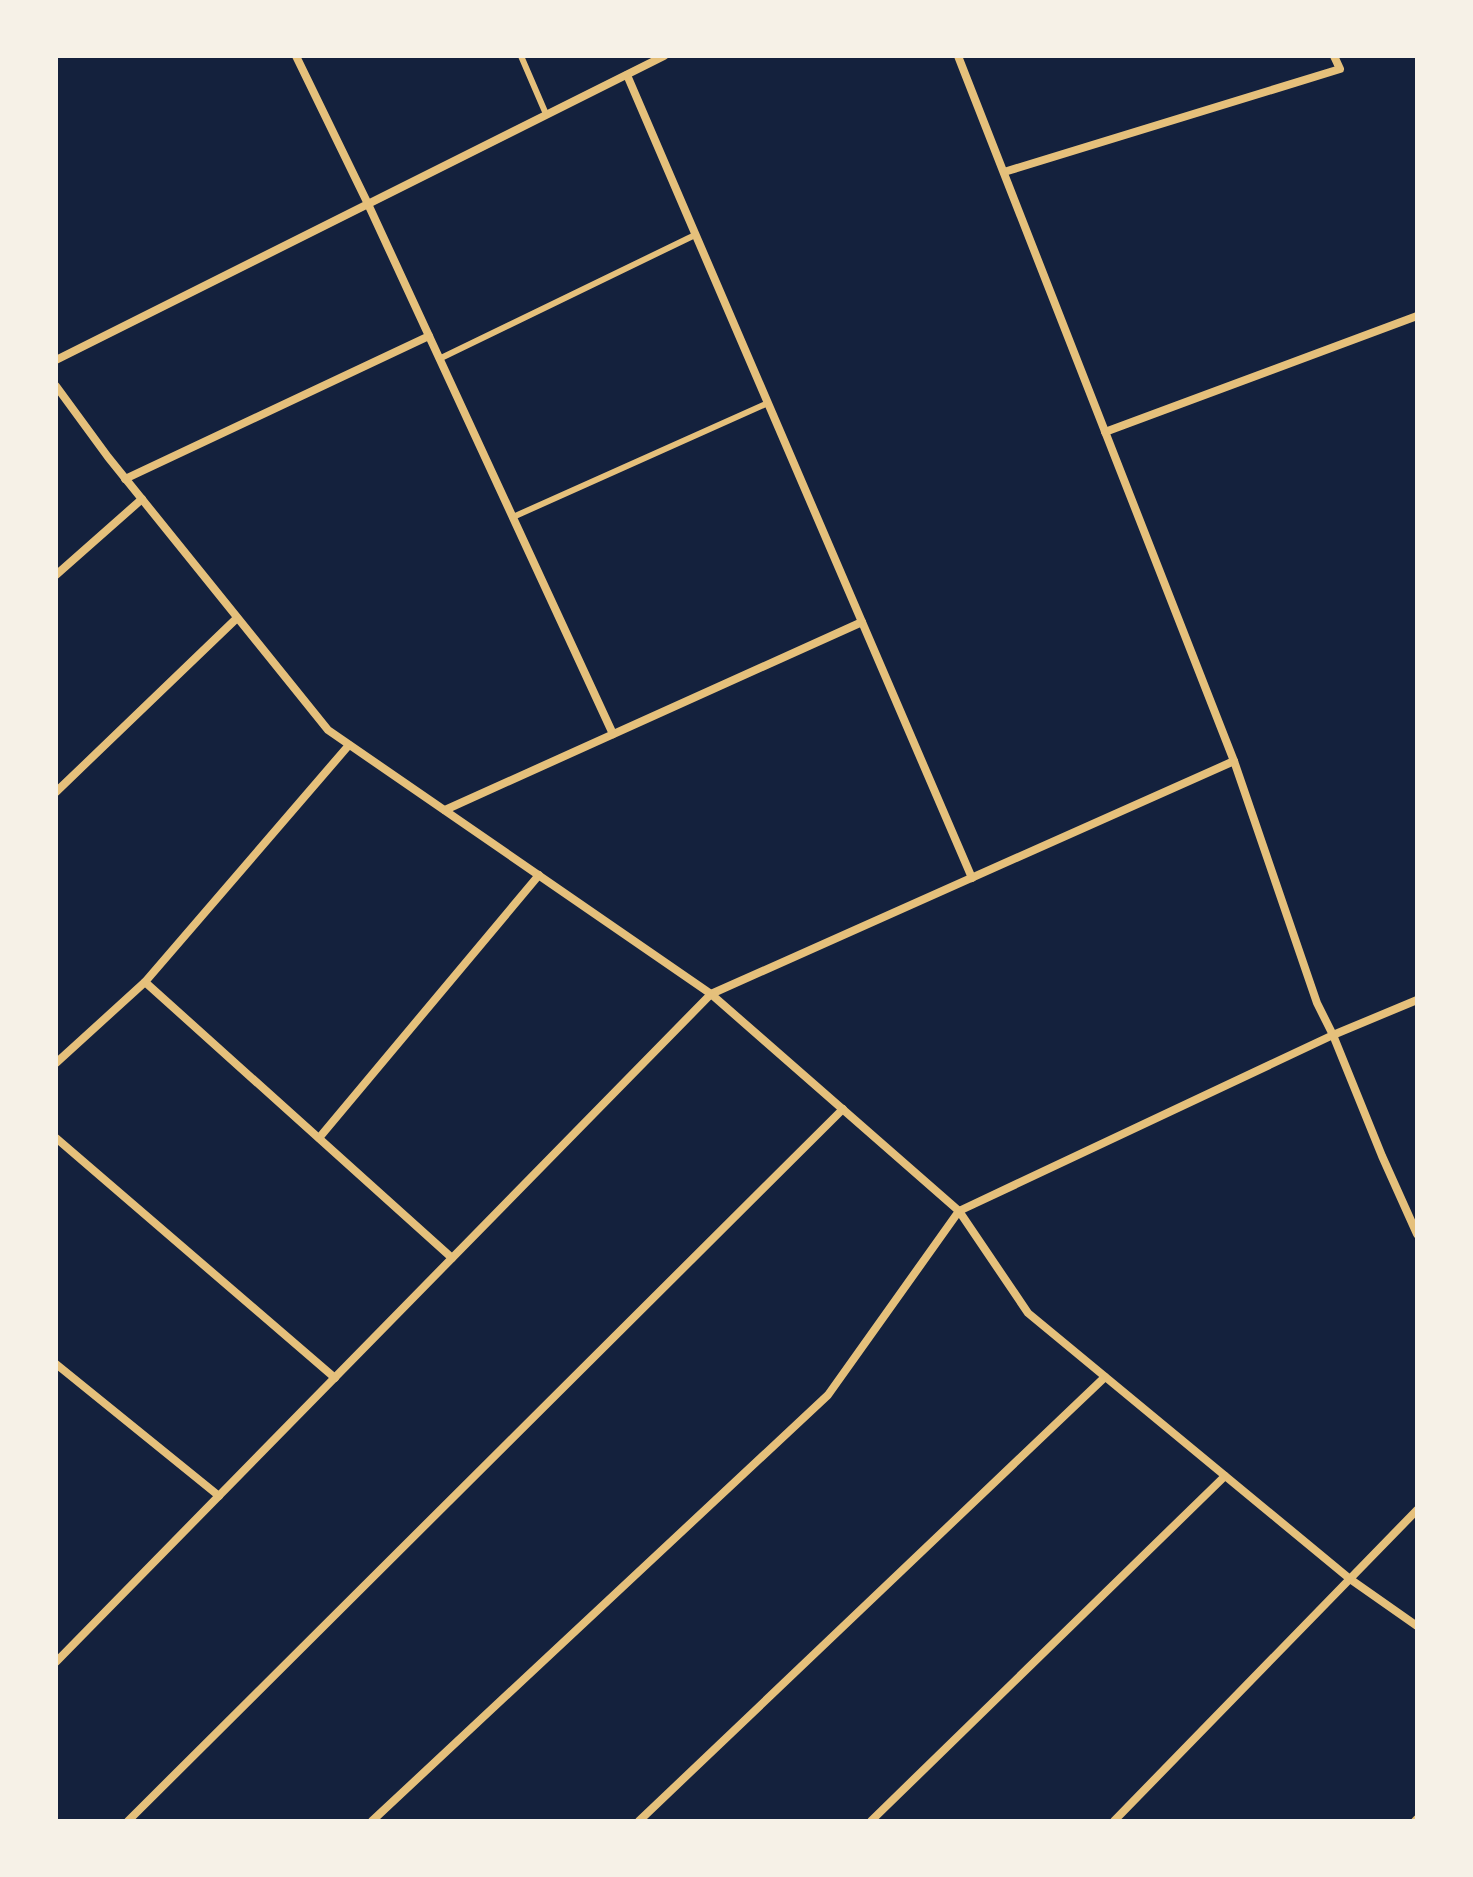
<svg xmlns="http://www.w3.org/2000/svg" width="1473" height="1877" viewBox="0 0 1473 1877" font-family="'Fira Sans Condensed',sans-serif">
<rect width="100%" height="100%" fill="#14213d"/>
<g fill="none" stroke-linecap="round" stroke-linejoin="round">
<g stroke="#e5c07b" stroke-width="6">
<polyline points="521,56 546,114"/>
<polyline points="439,359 695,235"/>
<polyline points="513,517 768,403"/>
</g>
<g stroke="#e5c07b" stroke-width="8">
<polyline points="296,56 368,204 613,734"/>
<polyline points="958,56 1234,761 1317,1003 1333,1035 1382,1156 1417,1234"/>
<polyline points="627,75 972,878"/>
<polyline points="1004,172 1340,69 1334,56"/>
<polyline points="56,360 664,56"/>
<polyline points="56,386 108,457 328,730 711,994 959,1211 1028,1313 1350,1579 1417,1626"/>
<polyline points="1105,432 1417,316"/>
<polyline points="125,479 429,336"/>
<polyline points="56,575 142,499"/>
<polyline points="56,792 237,618"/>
<polyline points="445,810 862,622"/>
<polyline points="145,982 452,1258"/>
<polyline points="56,1063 145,982 349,745"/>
<polyline points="56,1138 335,1378"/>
<polyline points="319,1138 539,875"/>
<polyline points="56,1364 219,1496"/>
<polyline points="56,1662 711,994 1234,761"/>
<polyline points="128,1821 843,1109"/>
<polyline points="372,1821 828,1395 959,1211 1333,1035 1417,1000"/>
<polyline points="639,1821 1105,1377"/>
<polyline points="871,1821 1225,1476"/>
<polyline points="1114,1821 1417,1510"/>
<polyline points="1415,1821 1417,1819"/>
</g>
</g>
<rect width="1473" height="1877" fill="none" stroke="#f6f1e7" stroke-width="116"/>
</svg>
